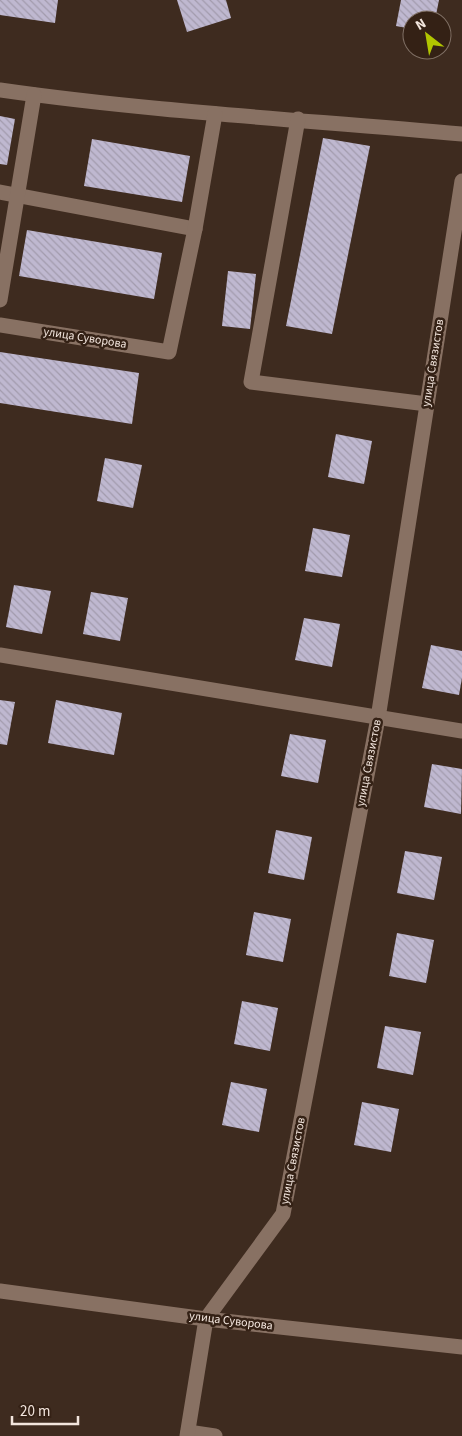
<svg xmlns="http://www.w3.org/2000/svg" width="462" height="1436" viewBox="0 0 462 1436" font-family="'Source Sans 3',sans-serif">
<defs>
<pattern id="building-back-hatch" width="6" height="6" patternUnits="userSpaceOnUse" patternTransform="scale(1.25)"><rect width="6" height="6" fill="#bfb8d0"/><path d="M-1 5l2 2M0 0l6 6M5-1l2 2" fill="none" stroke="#a29bad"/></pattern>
</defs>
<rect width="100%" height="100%" fill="#3e2b1f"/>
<g fill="url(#building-back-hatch)">
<polygon points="0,0 58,0 55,23 0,15"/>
<polygon points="177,0 226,0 231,18 187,32"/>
<polygon points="401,0 439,0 435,20 412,20 412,29 396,26"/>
<polygon points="0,116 15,119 7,165 0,164"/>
<polygon points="323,138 370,146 332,334 286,326"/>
<polygon points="92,139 190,156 182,202 84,186"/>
<polygon points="27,230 162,253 154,299 19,276"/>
<polygon points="228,271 256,274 250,329 222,326"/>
<polygon points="0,352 139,373 132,424 0,403"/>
<polygon points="336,434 372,441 364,484 328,477"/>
<polygon points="105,458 142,465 133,508 97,501"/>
<polygon points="313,528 350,535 342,577 305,571"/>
<polygon points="14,585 51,591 42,634 6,627"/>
<polygon points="91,592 128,598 120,641 83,634"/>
<polygon points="304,618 340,624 332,667 295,660"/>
<polygon points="431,645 462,651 462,678 459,695 422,688"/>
<polygon points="0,700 15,702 7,745 0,744"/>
<polygon points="56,700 122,713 114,755 48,743"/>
<polygon points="290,734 326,740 318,783 281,776"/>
<polygon points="432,764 462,769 461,814 424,807"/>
<polygon points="276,830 312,837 304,880 268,873"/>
<polygon points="405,851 442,857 434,900 397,893"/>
<polygon points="254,912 291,919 283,962 246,955"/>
<polygon points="397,933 434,940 426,983 389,976"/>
<polygon points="242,1001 278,1008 270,1051 234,1044"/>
<polygon points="385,1026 421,1032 413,1075 377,1068"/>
<polygon points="231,1082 267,1089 259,1132 222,1125"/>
<polygon points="362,1102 399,1109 391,1152 354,1145"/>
</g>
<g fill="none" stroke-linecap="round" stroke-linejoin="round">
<g stroke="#887163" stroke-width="15">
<path d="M 0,90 C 153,112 308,120 462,134"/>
<polyline points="298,119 251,382 427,404"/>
<polyline points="0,192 195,229"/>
<polyline points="0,300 34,95"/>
<polyline points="0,325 169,352 195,229 215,114"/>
<polyline points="0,655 462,731"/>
<polyline points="0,1291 206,1319 462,1347"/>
<polyline points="188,1432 215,1436"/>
<polyline points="187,1436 206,1319 283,1214 378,718 462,181"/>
</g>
</g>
<g text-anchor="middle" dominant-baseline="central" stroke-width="5" stroke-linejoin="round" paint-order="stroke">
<g font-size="12" fill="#f3e6de" stroke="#342115">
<text transform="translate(85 338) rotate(9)">улица Суворова</text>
<text transform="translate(433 363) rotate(-81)">улица Связистов</text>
<text transform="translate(369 763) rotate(-79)">улица Связистов</text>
<text transform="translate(293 1161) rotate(-79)">улица Связистов</text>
<text transform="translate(231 1321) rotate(7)">улица Суворова</text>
</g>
</g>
<g transform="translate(427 35) rotate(329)"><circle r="24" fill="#342115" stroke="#807065"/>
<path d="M0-4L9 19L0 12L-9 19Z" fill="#b1c500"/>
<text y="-8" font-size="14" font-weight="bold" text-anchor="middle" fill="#f3e6de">N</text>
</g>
<path d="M12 1416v8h66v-8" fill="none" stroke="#f3e6de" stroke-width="2.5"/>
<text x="20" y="1416" font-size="15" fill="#f3e6de" stroke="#342115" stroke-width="4" paint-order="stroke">20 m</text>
</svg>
